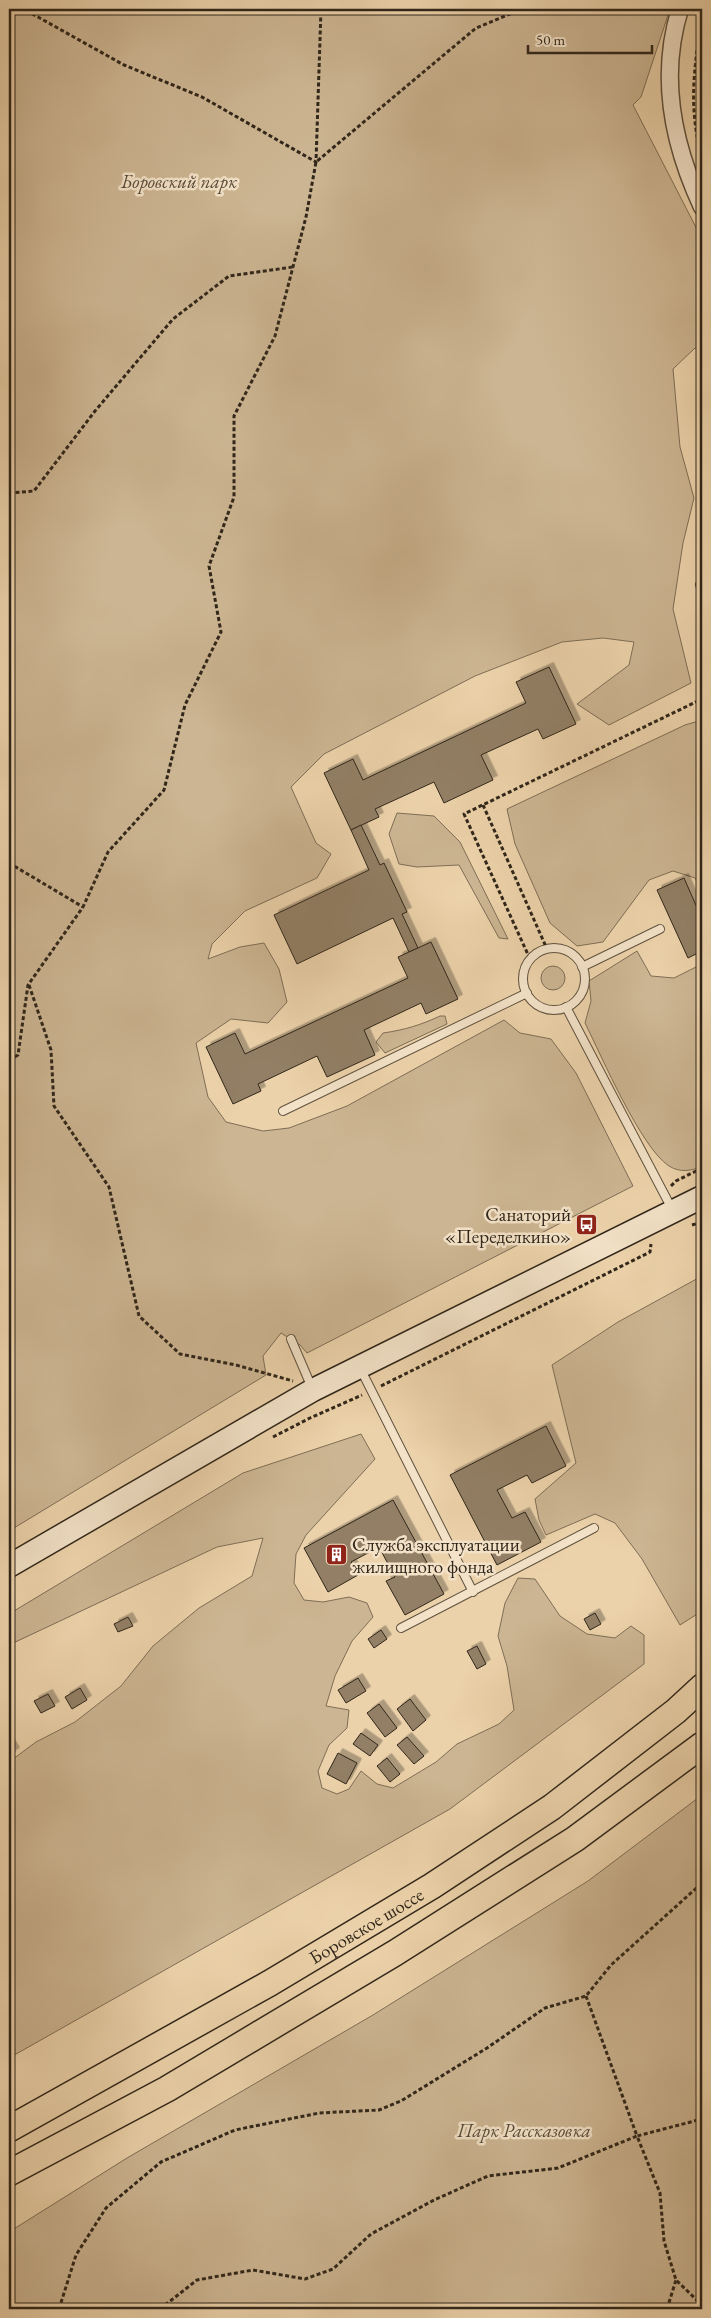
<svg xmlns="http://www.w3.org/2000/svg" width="711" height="2318" viewBox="0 0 711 2318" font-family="'EB Garamond',serif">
<defs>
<filter id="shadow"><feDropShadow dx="4.5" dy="-4.5" stdDeviation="0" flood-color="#0004"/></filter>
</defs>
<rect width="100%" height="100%" fill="#ecd2aa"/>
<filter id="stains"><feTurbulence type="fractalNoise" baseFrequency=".004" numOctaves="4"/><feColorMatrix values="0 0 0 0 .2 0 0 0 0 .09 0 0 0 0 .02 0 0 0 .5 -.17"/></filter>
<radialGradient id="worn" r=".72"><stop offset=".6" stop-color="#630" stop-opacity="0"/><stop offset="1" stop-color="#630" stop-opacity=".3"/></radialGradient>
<g fill="#ccb592" stroke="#7e6e56">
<polygon points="9,9 670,9 641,97 633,105 702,239 702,352 695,348 673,369 680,447 694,498 683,543 673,609 691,683 609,725 577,704 629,665 634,642 603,638 562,642 475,676 324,754 291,787 316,843 331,854 317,878 245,911 212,944 208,959 240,947 264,943 279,969 287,1002 268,1023 231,1019 196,1043 208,1097 226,1122 263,1131 289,1128 347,1106 504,1020 520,1033 551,1039 576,1073 633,1186 307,1353 300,1345 281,1333 263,1356 266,1375 9,1531"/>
<polygon points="702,720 702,893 695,878 673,871 649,880 603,942 577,946 550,923 515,844 507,809 685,725"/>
<polygon points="397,813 434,816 460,842 508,939 499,938 459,865 417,867 399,864 389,834"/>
<path d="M 637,951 L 651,976 L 674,978 L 702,964 L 702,1166 C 692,1171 680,1173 669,1166 C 641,1148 602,1057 585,1023 L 591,1001 L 589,981 Z"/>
<circle cx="553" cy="978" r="12"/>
<path d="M 440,1016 L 445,1016 L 447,1024 L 385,1053 L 376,1042 L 383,1033 C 404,1030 421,1025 440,1016 Z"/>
<polygon points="702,1276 702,1611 680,1625 642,1559 615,1523 595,1514 546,1535 539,1520 535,1499 576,1463 552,1365 618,1322"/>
<polygon points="361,1434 375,1459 306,1535 296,1554 294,1583 304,1600 323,1602 349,1597 367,1603 373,1617 352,1641 335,1676 326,1706 349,1710 347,1728 329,1745 318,1771 322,1788 337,1794 349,1789 361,1771 377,1784 393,1788 436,1762 457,1744 499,1724 514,1710 507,1666 498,1636 505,1603 518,1578 535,1579 560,1616 587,1634 615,1638 631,1626 644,1635 644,1664 450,1809 9,2058 9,1762 36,1742 75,1722 121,1686 153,1646 199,1608 252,1576 263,1538 217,1547 9,1645 9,1614 243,1473"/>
<polygon points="702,1795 702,2309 9,2309 9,2232 127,2158 373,2015 588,1881"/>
</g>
<g fill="#927f65" stroke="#30261a" filter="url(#shadow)">
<polygon points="549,667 576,724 543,739 538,729 481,755 493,780 444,803 434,782 375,809 379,817 351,830 324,773 353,759 363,780 526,703 516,682"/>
<polygon points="361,825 380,865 384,863 407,912 402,914 418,948 409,952 393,918 297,964 274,915 369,870 351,830"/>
<polygon points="684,878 702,919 702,951 688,958 657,890"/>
<polygon points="431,942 458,999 426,1014 421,1003 364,1030 375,1055 327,1077 317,1056 258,1084 261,1091 233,1104 206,1047 235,1033 245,1054 408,978 398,957"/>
<polygon points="546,1426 566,1466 532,1483 527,1475 497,1490 512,1518 525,1512 541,1542 497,1565 450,1475"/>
<polygon points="393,1500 444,1594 405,1615 386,1581 395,1577 379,1547 351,1562 358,1575 328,1592 304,1548"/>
<polygon points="595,1613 601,1624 590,1630 584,1619"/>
<polygon points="128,1617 133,1626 118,1632 114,1624"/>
<polygon points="381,1630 387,1639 374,1648 368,1639"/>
<polygon points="477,1646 486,1664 477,1669 467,1651"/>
<polygon points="358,1678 366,1691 346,1703 338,1690"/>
<polygon points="80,1688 87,1700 72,1709 65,1697"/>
<polygon points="48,1694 55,1706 41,1713 34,1701"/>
<polygon points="410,1699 426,1720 413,1731 397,1709"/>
<polygon points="379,1704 397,1728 385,1737 367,1713"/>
<polygon points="361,1733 378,1745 370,1756 353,1744"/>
<polygon points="407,1737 424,1756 414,1764 397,1745"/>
<polygon points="9,1742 15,1752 9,1756"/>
<polygon points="338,1753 357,1763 346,1784 327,1774"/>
<polygon points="387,1758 400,1774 390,1782 377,1766"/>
</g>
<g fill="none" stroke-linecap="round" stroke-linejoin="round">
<defs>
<g id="lane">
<polyline points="702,584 700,585 702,590"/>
<circle cx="554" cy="979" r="31"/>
<polyline points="582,967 660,929"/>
<polyline points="566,1007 672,1209"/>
<polyline points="283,1111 527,993"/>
<polyline points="291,1339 312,1388"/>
<polyline points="360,1368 473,1592"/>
<polyline points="401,1628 594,1528"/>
</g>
<path id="street" d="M 680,9 C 659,76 673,145 702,207"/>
<polyline id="secondary" points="9,1566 313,1390 702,1197"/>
<g id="primary">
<path id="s1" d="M 9,2129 L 270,1983 L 432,1886 L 552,1807 L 676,1711 L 702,1687"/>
<polyline points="9,2173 167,2089 395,1953 575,1839 702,1745"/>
</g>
</defs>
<use href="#lane" stroke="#5f513e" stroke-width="10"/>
<use href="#street" stroke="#5f513e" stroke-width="19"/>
<use href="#secondary" stroke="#30261a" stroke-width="25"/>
<use href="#primary" stroke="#30261a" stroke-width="28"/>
<g stroke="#30261a" stroke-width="3" stroke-dasharray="4 2.5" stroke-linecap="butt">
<polyline points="28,9 29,12 124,65 202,97 316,162 321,9"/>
<path d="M 702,18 C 694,67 688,108 702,157"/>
<polyline points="9,493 34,491 95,411 173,319 229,276 293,267"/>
<polyline points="483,805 547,949"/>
<polyline points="9,863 83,907"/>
<polyline points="530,959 464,814 702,699"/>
<polyline points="29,985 51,1050 54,1106 109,1187 139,1316 180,1354 236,1365 293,1381"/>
<polyline points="9,1060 18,1055 28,985 83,907 108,852 164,790 185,705 221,632 209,566 234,497 234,416 275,336 306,217 316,162 476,28 522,9"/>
<polyline points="671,1186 676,1181 702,1168"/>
<polyline points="692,1225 702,1222"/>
<polyline points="381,1386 650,1252 651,1244"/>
<polyline points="273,1437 310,1418 362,1395"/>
<polyline points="586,1996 637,2136 702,2119"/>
<polyline points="59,2309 76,2255 106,2208 161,2162 235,2130 319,2113 379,2110 401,2101 487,2048 545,2008 586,1996 611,1965 702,1883"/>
<polyline points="160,2309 197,2280 253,2270 305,2279 333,2269 371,2234 434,2200 488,2176 558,2168 637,2136 660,2193 664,2241 676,2280 702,2305"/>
<polyline points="667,2309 676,2280"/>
<polyline points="675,2309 702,2305"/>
</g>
<use href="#lane" stroke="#f3e2c8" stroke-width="8"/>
<use href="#street" stroke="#f3e2c8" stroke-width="16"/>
<use href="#secondary" stroke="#f3e2c8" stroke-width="22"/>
<use href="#primary" stroke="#ecd2aa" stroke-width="25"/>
</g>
<defs>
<symbol id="bus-square" viewBox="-11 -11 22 22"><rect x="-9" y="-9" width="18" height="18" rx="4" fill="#8f2418" stroke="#f3e2c8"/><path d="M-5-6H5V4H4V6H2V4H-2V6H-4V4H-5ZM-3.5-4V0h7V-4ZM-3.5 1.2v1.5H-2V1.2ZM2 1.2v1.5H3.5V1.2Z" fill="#fff"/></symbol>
<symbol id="building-square" viewBox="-11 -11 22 22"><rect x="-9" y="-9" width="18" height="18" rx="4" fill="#8f2418" stroke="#f3e2c8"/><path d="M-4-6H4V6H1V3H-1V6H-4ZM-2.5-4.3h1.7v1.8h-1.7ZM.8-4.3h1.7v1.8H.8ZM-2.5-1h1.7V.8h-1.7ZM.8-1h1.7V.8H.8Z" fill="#fff"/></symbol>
</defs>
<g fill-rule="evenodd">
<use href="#bus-square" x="574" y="1212" width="25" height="25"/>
<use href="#building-square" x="324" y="1542" width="25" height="25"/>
</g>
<g text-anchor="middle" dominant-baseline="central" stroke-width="5" stroke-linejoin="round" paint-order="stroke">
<g font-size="19" font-style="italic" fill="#574a38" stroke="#f3e2c8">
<text x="179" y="181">Боровский парк</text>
<text x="524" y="2130">Парк Рассказовка</text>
</g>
<g font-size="19" fill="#30261a" stroke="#f3e2c8" text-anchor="end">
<text x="571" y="1214">Санаторий<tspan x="571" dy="22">«Переделкино»</tspan></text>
<text x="352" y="1544" text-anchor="start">Служба эксплуатации<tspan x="352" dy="22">жилищного фонда</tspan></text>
</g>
<g font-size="19" fill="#30261a" stroke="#f3e2c8">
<text stroke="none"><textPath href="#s1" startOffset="411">Боровское шоссе</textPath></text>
</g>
</g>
<rect width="711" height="2318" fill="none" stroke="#ecd2aa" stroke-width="30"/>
<rect x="10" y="10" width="691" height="2298" fill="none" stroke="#30261a" stroke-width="2.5"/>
<rect x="15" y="15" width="681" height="2288" fill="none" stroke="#30261a"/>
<path d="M528 45v8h124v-8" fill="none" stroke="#30261a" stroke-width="2.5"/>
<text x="536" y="45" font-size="15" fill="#30261a" stroke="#f3e2c8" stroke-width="4" paint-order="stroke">50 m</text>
<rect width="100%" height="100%" filter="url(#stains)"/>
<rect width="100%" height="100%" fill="url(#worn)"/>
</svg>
